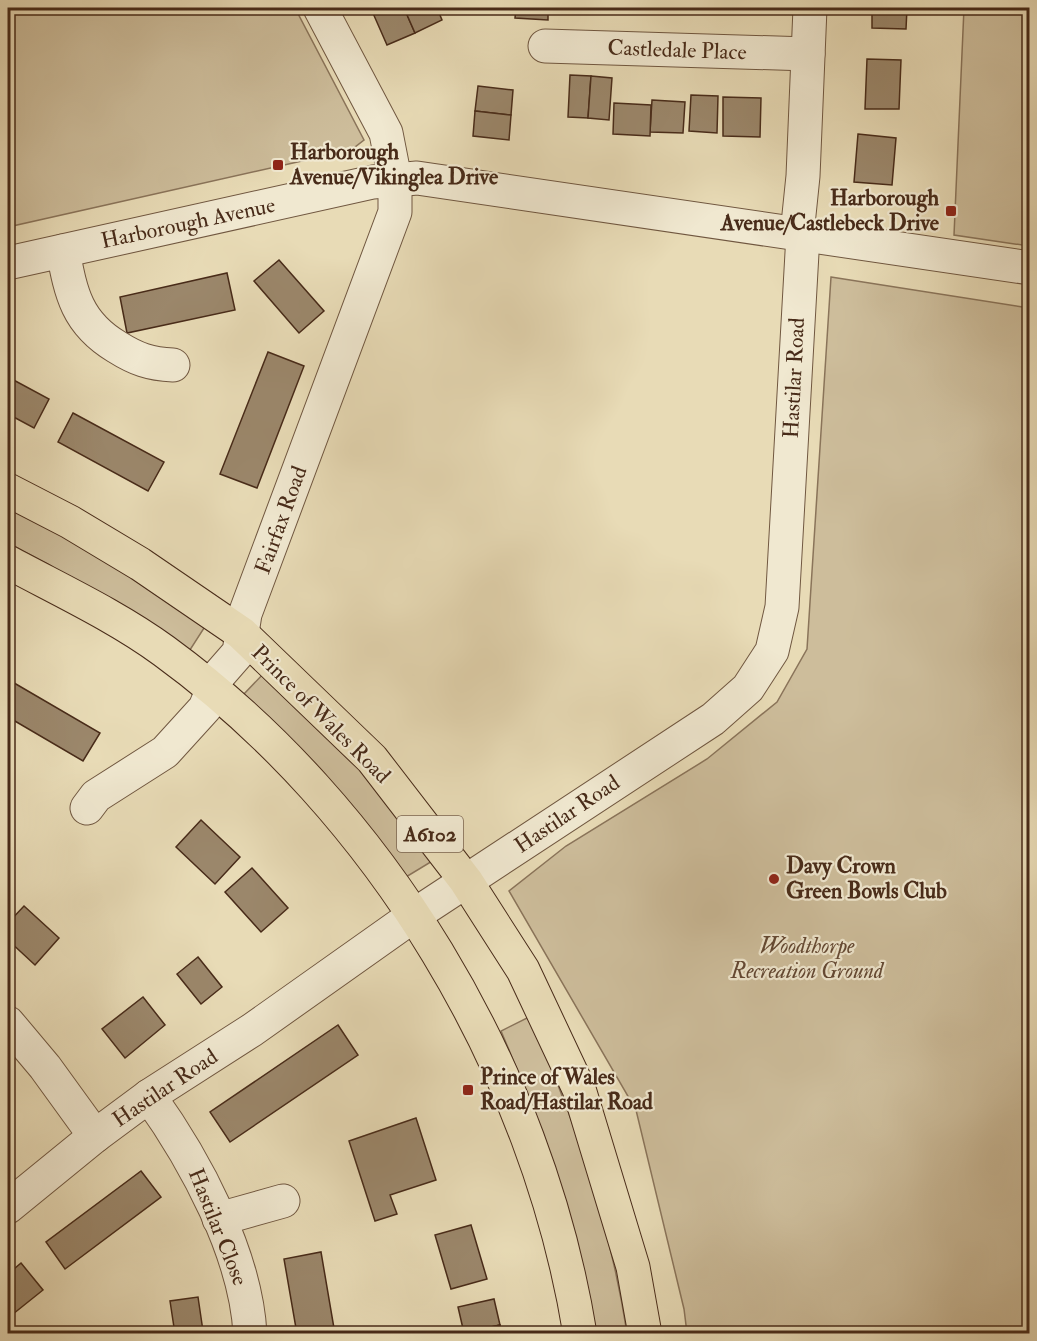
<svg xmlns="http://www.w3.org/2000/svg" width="1037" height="1341" viewBox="0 0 1037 1341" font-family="'IM FELL Double Pica',serif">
<rect width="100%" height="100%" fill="#e8dbb6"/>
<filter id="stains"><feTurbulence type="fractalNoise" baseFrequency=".00333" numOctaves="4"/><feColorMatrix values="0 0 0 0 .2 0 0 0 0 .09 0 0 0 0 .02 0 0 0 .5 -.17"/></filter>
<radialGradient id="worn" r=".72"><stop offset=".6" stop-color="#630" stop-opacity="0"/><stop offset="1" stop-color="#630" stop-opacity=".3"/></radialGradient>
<g fill="#cdbd9b" stroke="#8a745a" stroke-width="1.5">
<polygon points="8,8 295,8 364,140 351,150 8,227"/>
<polygon points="964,8 1029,8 1029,246 954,235"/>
<polygon points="831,277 1029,308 1029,1333 687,1333 684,1309 636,1110 509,891 566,846 707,759 777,702 807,649"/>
<polygon points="8,505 90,549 206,625 188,653 51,566 8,543"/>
<polygon points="265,672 378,787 434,860 406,877 339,791 243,695"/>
<path d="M 529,1017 C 575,1118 610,1224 627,1333 L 596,1333 C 576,1228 543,1129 501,1031 Z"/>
</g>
<g fill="#9b876b" stroke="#482b19" stroke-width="1.5">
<polygon points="379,8 404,8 415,33 387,45 372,11"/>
<polygon points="404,8 437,8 442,20 415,33"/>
<polygon points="516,8 548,8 548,20 515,18"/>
<polygon points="872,8 907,8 906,29 872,28"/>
<polygon points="867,59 901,60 899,109 865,109"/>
<polygon points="570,75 591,76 588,118 568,117"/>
<polygon points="591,76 612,78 609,120 588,118"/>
<polygon points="478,86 513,90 511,115 475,111"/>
<polygon points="691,95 718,96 717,133 689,131"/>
<polygon points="723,97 761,98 760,137 723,136"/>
<polygon points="652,100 685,102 683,133 650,132"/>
<polygon points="614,103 651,105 650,136 613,134"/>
<polygon points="475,111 511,115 509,140 473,136"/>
<polygon points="858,134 896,138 892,185 854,182"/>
<polygon points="279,260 324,311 299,333 254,281"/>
<polygon points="227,273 235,310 127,333 120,297"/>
<polygon points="268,352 304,366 257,488 220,474"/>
<polygon points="8,377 49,399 34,428 8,414"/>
<polygon points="73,413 164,462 148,491 58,442"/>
<polygon points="9,680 100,733 83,761 8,717"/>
<polygon points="201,820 240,857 215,884 176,847"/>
<polygon points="252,868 288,908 261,932 225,892"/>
<polygon points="24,906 59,938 35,965 8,940 8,923"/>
<polygon points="198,957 222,987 201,1004 177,974"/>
<polygon points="143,997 165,1025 125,1058 102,1029"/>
<polygon points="338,1025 358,1055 230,1142 210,1112"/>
<polygon points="416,1118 436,1180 390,1195 397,1214 375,1221 349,1141"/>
<polygon points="141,1171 161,1197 65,1269 46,1242"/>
<polygon points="471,1225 487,1279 451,1289 435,1235"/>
<polygon points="321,1252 335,1334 297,1334 284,1259"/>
<polygon points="21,1263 43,1290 8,1318 8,1274"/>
<polygon points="198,1297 203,1331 175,1334 170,1301"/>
<polygon points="494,1299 500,1325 464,1333 458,1307"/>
<polygon points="500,1325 502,1334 464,1334 464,1333"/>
</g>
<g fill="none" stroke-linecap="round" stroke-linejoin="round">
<defs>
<g id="minor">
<polyline points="545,46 808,54"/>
<polyline points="797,234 803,176 810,8"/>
<path d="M 63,251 C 71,294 77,323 117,347 C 136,359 150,364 173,365"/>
<polyline points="8,263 373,182 417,178 1030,268"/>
<polyline points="87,808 96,796 165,752 205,708 218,676 239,652 245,614 395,212 395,179 386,133 320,8"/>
<polyline points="8,1023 45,1067 95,1136"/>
<path d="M 149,1096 C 195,1160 246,1254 250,1334"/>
<polyline points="8,1207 95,1136 149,1096 252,1030 413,916 713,719 748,688 772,651 782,607 803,235"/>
<polyline points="219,1219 283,1201"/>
</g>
<g id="highway">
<polyline points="8,490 70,522 140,564 241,633 372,759 466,881 523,970 579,1089 633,1267 645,1334"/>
<path d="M 8,562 C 60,590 116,616 164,651 C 381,809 537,1069 580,1334"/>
</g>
</defs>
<use href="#minor" stroke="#705740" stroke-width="35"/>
<use href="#highway" stroke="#482b19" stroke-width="35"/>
<use href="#minor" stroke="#f0e8d0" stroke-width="33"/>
<use href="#highway" stroke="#e8dbb6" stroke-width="33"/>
</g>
<g fill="#8f2418" stroke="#f0e8d0" stroke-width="2">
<rect x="272" y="159" width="12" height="12" rx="3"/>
<rect x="945" y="205" width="12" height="12" rx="3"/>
<circle cx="774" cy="879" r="6"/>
<rect x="462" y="1084" width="12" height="12" rx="3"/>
</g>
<g text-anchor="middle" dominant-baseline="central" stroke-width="4.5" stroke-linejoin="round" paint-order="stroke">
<rect fill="#f0e8d0" stroke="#7a6450" stroke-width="1.5" x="397" y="816" width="66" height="36" rx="4.5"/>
<g font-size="21" font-weight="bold" fill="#482b19">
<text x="430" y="834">A6102</text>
</g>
<g font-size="22" fill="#482b19" stroke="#f0e8d0">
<text transform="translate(677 50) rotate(2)">Castledale Place</text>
<text transform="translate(188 223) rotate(-12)">Harborough Avenue</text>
<text transform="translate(794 378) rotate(-87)">Hastilar Road</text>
<text transform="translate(281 520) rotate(-70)">Fairfax Road</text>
<text transform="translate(321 714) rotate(45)">Prince of Wales Road</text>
<text transform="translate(567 814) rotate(-34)">Hastilar Road</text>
<text transform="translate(165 1088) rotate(-34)">Hastilar Road</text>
<text transform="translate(218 1227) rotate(68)">Hastilar Close</text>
</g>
<g font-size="22" font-weight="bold" fill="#482b19" stroke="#f0e8d0" text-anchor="start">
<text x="290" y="152">Harborough<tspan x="290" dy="25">Avenue/Vikinglea Drive</tspan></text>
<text x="939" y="198" text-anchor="end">Harborough<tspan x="939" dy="25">Avenue/Castlebeck Drive</tspan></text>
<text x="786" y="866">Davy Crown<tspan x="786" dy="25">Green Bowls Club</tspan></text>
<text x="480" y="1077">Prince of Wales<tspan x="480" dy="25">Road/Hastilar Road</tspan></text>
</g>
<g font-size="22" font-style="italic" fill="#634833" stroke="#f0e8d0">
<text x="807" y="946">Woodthorpe<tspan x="807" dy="25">Recreation Ground</tspan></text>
</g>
</g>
<rect width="1037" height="1341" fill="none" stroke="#e8dbb6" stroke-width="30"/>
<rect x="9" y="9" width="1019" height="1323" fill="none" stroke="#482b19" stroke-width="3"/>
<rect x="15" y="15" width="1007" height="1311" fill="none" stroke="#482b19" stroke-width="1.5"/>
<rect width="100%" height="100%" filter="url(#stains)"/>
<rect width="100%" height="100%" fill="url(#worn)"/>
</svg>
